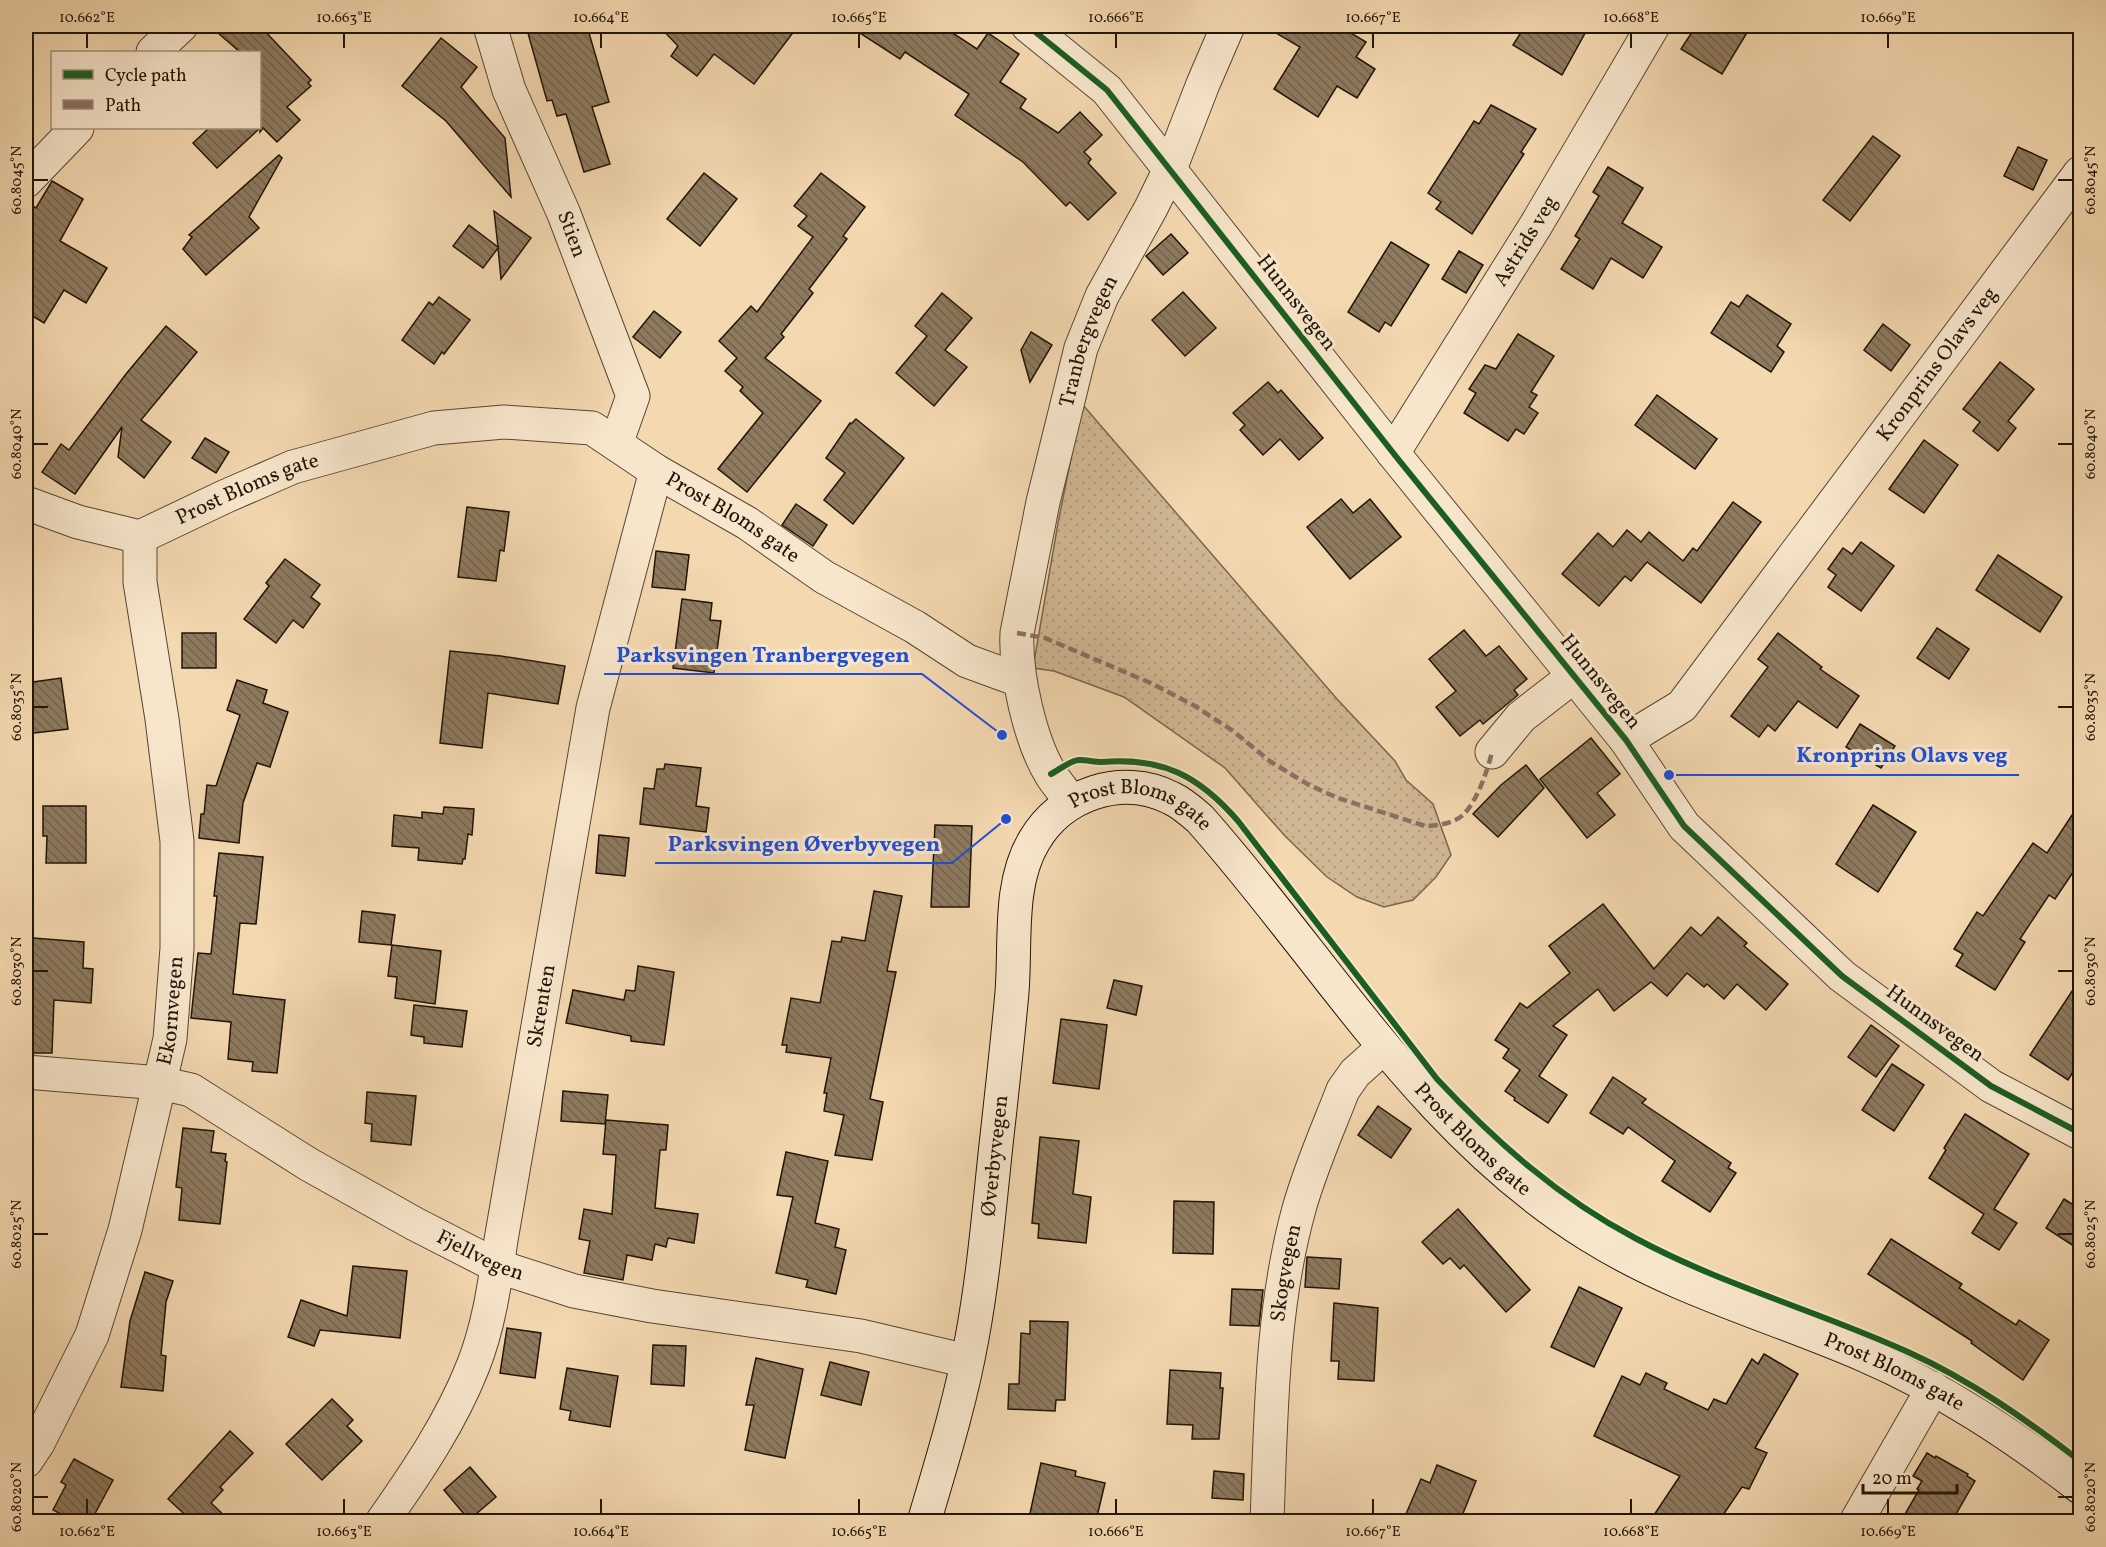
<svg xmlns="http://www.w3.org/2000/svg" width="2106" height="1547" viewBox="0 0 2106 1547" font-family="Vollkorn,serif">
<defs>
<pattern id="green-dots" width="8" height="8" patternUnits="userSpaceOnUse" patternTransform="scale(1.5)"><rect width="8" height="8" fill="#d0b793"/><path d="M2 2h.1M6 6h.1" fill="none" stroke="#b29c7d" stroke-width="1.8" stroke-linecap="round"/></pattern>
<pattern id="building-back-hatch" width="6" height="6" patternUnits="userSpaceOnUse" patternTransform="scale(1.5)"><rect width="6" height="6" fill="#8e7a5f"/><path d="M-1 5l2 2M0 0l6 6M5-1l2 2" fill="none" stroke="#73634c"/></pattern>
</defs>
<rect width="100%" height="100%" fill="#f4d8b0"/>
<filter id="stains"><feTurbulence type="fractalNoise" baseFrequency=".00333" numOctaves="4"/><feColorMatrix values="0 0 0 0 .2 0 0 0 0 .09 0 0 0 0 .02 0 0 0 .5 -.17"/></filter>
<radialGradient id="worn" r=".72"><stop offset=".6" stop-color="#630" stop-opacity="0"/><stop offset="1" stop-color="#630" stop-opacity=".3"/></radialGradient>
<polygon fill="url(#green-dots)" stroke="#78664e" stroke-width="1.5" points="1082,404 1337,699 1395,761 1406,780 1433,804 1451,855 1436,877 1413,900 1384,907 1357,897 1327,877 1285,836 1225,768 1124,697 1054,671 1033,668 1058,523"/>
<g fill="url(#building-back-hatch)" stroke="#1f1508" stroke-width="1.5">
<polygon points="210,26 260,26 311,80 308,83 311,86 287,107 300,120 277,142 263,128 260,132 260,128 217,168 193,143 209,128 260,128 260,52 240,52"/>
<polygon points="526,26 587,26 609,102 592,107 610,164 584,172 566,114 557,116 552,100 547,101"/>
<polygon points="659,26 798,26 754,84 714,54 697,76 671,56 678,46"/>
<polygon points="849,26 942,26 977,49 988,33 1019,54 1000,82 1026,99 1020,108 1058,133 1080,112 1102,135 1084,152 1091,159 1088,163 1116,193 1088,220 1070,202 1066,206 1023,162 955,115 969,94 905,52 900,59"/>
<polygon points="1264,26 1339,26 1366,42 1356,57 1375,69 1357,98 1337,86 1318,117 1274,89 1300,47"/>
<polygon points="1525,26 1589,26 1562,75 1513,45"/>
<polygon points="1696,26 1751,26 1722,74 1681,49"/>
<polygon points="441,38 477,67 461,87 505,138 511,197 446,121 402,86"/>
<polygon points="1491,105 1536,129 1521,152 1524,154 1472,234 1436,209 1441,202 1428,193 1474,121 1479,124"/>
<polygon points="1873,136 1900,156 1850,221 1823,200"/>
<polygon points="2018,147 2047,160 2033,190 2004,176"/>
<polygon points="279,155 282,158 249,217 259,228 206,275 183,249 192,237 189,235"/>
<polygon points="1608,167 1643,188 1622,223 1662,247 1643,278 1611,258 1593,289 1561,269 1580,239 1575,236 1599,196 1593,192"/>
<polygon points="704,173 737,199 700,246 667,219"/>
<polygon points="821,173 865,207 843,236 847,239 809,289 813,293 781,334 784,337 765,358 821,401 747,492 718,469 763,413 740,391 743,387 725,371 737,358 719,341 751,306 757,312 813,237 798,226 807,216 794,206"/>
<polygon points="52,181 83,199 60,241 107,268 86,303 64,290 44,323 26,312 26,202 36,208"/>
<polygon points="494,211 531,238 501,279 498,248 483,268 453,246 469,225 498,247"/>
<polygon points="1171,234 1188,253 1163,275 1146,256"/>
<polygon points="1391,242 1429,265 1391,326 1385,322 1379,332 1348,312"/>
<polygon points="1459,251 1483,265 1466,293 1442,279"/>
<polygon points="1183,292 1216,328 1185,356 1152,320"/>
<polygon points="942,293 972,318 945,350 967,367 934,406 896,373 927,336 915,326"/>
<polygon points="1747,295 1791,324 1777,346 1784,352 1771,372 1711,333 1731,302 1739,307"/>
<polygon points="439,297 470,320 444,354 442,352 434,364 402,340 429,302 433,305"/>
<polygon points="654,311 681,332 660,358 633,337"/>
<polygon points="1883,324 1910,345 1891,371 1864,350"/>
<polygon points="166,326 197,352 141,420 171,442 144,478 118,457 122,427 75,494 42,472 61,444 69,450 126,374"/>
<polygon points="1031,332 1052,345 1030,382 1021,350"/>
<polygon points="1518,334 1554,356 1531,392 1537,395 1529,407 1538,413 1524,434 1516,429 1508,441 1464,413 1476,393 1469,389 1485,365 1496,369"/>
<polygon points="2000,362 2034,389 2008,421 2016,428 1998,451 1973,431 1980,422 1963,409"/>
<polygon points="1268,382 1278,393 1281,390 1323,438 1299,460 1280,439 1263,455 1240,430 1245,425 1233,413"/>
<polygon points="1657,395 1717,439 1695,469 1635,425"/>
<polygon points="856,419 904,458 853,524 824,500 845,473 826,458 850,423 851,424"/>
<polygon points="205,438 229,452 216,473 192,458"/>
<polygon points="1924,440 1958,465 1924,513 1889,489"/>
<polygon points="1341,499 1353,513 1370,499 1401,537 1350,579 1307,527"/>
<polygon points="1733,502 1761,522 1701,603 1647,562 1631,581 1625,576 1599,606 1562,574 1598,533 1613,547 1627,530 1641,542 1649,532 1683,561 1693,548 1697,551"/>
<polygon points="796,504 827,525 813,546 782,525"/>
<polygon points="467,507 509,512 504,551 500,550 496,581 458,577"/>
<polygon points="1861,542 1894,566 1861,611 1828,587 1836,575 1828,569 1843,548 1852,554"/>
<polygon points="656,551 689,555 685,590 652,587"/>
<polygon points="1998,555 2062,597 2040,632 1976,590"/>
<polygon points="285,559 320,585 311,597 320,604 303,628 293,620 276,643 244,619 269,586 266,583"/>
<polygon points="682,599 712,603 710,620 721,621 714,673 673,668"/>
<polygon points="1937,628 1969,649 1949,679 1917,658"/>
<polygon points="1464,630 1486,656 1499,646 1527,679 1514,690 1518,695 1483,724 1480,720 1460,736 1436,707 1456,691 1429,659"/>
<rect x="182" y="633" width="34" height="35"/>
<polygon points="1778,633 1822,667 1820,669 1859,696 1837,728 1798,701 1775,731 1768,725 1759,737 1731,716 1768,667 1758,659"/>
<polygon points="450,651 501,656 565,666 558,704 488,693 482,748 440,743"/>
<polygon points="61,678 68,729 26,734 26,683"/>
<polygon points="237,680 267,690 263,703 288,712 270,767 257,763 243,803 239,843 199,838 201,814 204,814 207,785 216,786 240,715 227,710"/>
<polygon points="1860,724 1895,746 1881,768 1846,747"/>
<polygon points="1591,738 1620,774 1597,793 1615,815 1587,838 1540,779"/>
<polygon points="665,764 701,768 696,806 709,808 706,832 640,824 644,788 654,789 657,769 664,769"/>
<polygon points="1526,765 1544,788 1498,837 1473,814 1501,785"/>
<polygon points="2080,803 2080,862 2055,899 2049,895 2020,939 2025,942 1995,990 1956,966 1963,954 1954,949 1977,912 1983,916 2033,843 2047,853"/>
<polygon points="1873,805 1916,832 1878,892 1836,864"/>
<polygon points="43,806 86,806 86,863 46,863 47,836 43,836"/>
<polygon points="444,807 474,809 472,835 468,834 465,859 463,859 462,864 418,860 419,848 392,846 394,815 422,818 422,812 443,814"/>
<polygon points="935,825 972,826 969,907 931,907"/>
<polygon points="599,835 629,838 625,876 596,873"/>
<polygon points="219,853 263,857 256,924 240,923 233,994 285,1000 277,1073 252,1071 253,1062 228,1059 231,1022 191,1018 198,953 211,954 217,896 214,896"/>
<polygon points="874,891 902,896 887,971 896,972 870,1099 883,1102 872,1160 835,1155 844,1115 824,1111 827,1093 824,1093 831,1058 786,1052 787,1045 782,1045 791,998 820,1003 832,941 841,942 842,937 865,941"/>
<polygon points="1603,904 1654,969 1691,927 1701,936 1718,917 1747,943 1744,946 1788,984 1766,1010 1737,984 1724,999 1707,984 1704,987 1687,973 1667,996 1651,982 1614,1011 1598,989 1553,1026 1567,1035 1539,1076 1567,1095 1548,1123 1514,1100 1515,1098 1505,1091 1520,1070 1503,1058 1509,1049 1495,1040 1520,1003 1527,1008 1570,973 1549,946"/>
<polygon points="362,911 395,915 391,945 359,942"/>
<polygon points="33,938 84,942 83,968 93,969 91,1003 54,1000 52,1053 26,1053 26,1015 28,1015"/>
<polygon points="392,945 441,951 435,1004 395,998 397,977 388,976"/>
<polygon points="638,966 674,972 664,1045 631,1041 631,1036 566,1023 573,990 624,1000 626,990 635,991"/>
<polygon points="2080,979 2080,1061 2068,1080 2030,1055"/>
<polygon points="1114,980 1142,986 1136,1015 1107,1008"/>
<polygon points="414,1005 467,1011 462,1047 424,1043 424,1037 411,1035"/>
<polygon points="1061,1019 1107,1025 1099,1089 1053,1083"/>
<polygon points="1871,1025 1899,1046 1876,1077 1848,1057"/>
<polygon points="1892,1064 1924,1085 1894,1131 1862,1110"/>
<polygon points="1613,1077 1646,1099 1642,1103 1731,1163 1728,1168 1736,1173 1710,1212 1662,1181 1675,1161 1628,1127 1623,1134 1590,1113"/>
<polygon points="563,1091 608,1095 605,1124 561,1121"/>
<polygon points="367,1092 416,1096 411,1145 371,1141 372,1124 365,1123"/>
<polygon points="1378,1106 1411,1129 1391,1158 1358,1135"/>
<polygon points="1965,1114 2029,1154 1994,1209 2017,1223 1999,1250 1972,1233 1984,1214 1929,1178 1946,1150 1944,1148"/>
<polygon points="606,1120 668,1125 666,1150 660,1150 655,1208 698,1214 694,1243 668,1238 666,1247 655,1244 652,1260 627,1255 623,1280 584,1273 590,1241 579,1239 584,1209 612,1214 616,1155 603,1154"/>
<polygon points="183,1128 214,1131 211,1152 226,1154 225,1161 227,1162 220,1224 179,1220 182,1188 176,1187"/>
<polygon points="1040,1137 1079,1141 1073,1194 1091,1197 1086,1243 1038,1238 1039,1224 1032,1223"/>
<polygon points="786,1152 828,1161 815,1223 839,1229 835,1247 846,1250 836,1294 806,1287 808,1280 776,1273 793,1197 777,1195"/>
<polygon points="2064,1199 2080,1209 2080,1250 2046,1228"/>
<polygon points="1174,1201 1214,1202 1213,1254 1173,1253"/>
<polygon points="1458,1209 1530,1290 1506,1312 1464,1265 1460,1269 1450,1258 1443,1264 1422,1242"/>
<polygon points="1891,1239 1962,1284 1959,1288 2016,1325 2019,1320 2049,1340 2023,1380 1971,1343 1972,1341 1868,1274"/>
<polygon points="1307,1257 1341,1259 1339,1289 1305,1287"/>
<polygon points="353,1266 407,1271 400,1338 320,1330 314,1346 288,1337 301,1300 347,1316"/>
<polygon points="145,1272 173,1281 166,1302 161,1355 166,1356 163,1391 121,1387 130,1321"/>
<polygon points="1579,1287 1622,1308 1594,1367 1551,1347"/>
<polygon points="1232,1289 1263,1290 1259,1326 1230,1325"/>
<polygon points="1334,1303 1378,1308 1374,1381 1338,1379 1339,1361 1331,1361"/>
<polygon points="1030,1321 1068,1322 1065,1400 1056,1400 1055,1411 1008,1409 1009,1384 1019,1384 1021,1333 1030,1334"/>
<polygon points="507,1328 541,1333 535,1378 500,1373"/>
<polygon points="653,1345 686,1346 684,1386 651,1384"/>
<polygon points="1764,1354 1798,1374 1755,1448 1767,1453 1749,1489 1742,1487 1719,1521 1650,1521 1680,1476 1594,1436 1622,1376 1640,1385 1646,1373 1667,1383 1664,1389 1708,1410 1714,1399 1726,1404 1752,1359 1758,1364"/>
<polygon points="756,1358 803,1369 785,1458 745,1450 754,1405 746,1405"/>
<polygon points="830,1362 869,1372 861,1405 821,1395"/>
<polygon points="567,1368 618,1376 610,1427 569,1420 571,1411 560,1409"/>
<polygon points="1170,1370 1221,1373 1220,1388 1223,1388 1219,1439 1192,1439 1193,1425 1167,1424"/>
<polygon points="332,1399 353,1420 347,1426 362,1441 322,1480 286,1444"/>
<polygon points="230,1431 253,1453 220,1487 223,1490 211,1503 230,1521 192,1521 168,1499"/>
<polygon points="1927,1453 1935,1458 1936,1456 1968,1474 1967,1476 1975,1481 1952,1521 1901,1521 1919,1490 1917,1489 1922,1481 1913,1476"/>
<polygon points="74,1459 113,1480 91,1521 75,1521 53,1510 66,1485 61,1482"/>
<polygon points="1041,1463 1076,1471 1075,1476 1105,1483 1096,1521 1045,1521 1029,1518"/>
<polygon points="1437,1465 1476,1481 1460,1521 1403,1521 1421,1479 1430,1483"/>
<polygon points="470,1467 496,1497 469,1520 444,1490"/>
<polygon points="1214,1471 1244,1474 1243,1500 1212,1498"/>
</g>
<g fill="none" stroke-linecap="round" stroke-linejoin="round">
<defs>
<g id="minor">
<path id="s1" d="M 490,26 L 509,90 L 564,214 L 633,396 L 616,444"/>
<polyline points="1028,26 1107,90 1398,459 1626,740 1684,826 1842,976 1991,1086 2080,1133"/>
<polyline points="153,52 181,26"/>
<polyline points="26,181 77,128"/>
<path id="s2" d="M 1393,453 L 1536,225 L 1653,26"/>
<path id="s3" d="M 26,503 L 78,522 L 140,537 L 224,497 L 293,467 L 434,428 L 504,422 L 592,428 L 656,471 L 747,523 L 824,577 L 915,627 L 967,661 L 1019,680"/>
<path id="s4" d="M 1626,740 L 1682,706 L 2080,173"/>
<polyline points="1492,752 1521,717 1574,676"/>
<path id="s5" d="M 1071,802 C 1065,793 1058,785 1052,776 C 1030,742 1015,673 1017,633 L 1043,502 L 1081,348 L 1102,296 L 1151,208 L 1170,169 L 1203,84 L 1228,26"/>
<path id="s6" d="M 26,1072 L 160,1083 L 191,1090 L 308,1164 L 415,1224 L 497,1266 L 574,1291 L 652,1306 L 861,1336 L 967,1361"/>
<path id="s7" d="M 26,1461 L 38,1443 L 92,1335 L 125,1230 L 170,1039 L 177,948 L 177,841 L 162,719 L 140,582 L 140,537"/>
<path id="s8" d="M 382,1522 C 417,1472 451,1422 473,1366 C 489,1326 495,1282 501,1240 L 593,708 L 656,471"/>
<path id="s9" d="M 1267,1522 C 1271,1418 1271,1310 1299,1209 C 1310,1169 1328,1129 1343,1090 L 1355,1073 L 1384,1047"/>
<polyline points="1856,1522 1933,1388"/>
</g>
<g id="secondary">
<path id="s10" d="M 924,1522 C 942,1461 961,1400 972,1338 C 985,1268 990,1197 998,1127 C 1003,1082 1008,1037 1012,992 C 1016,943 1008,884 1034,841 C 1061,794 1122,773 1171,798 C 1182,803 1191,811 1200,819 C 1327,962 1423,1131 1589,1235 C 1677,1290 1769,1314 1864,1355 C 1943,1389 2012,1435 2080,1487"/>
</g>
</defs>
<use href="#minor" stroke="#544632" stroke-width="35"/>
<use href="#secondary" stroke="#1f1508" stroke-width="35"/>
<use href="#minor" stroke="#f8e6cc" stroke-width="33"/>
<use href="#secondary" stroke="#f8e6cc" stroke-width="33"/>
<path stroke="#8d6e63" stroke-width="4.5" stroke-dasharray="9 4.5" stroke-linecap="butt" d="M 1017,633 L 1045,638 L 1153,684 L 1195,706 L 1233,731 L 1271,762 L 1309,785 L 1338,798 L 1425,826 C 1438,826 1456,823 1465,813 C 1478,798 1487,772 1492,752"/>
<defs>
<g id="cycleway">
<polyline points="1028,26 1107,90 1398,459 1626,740 1684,826 1842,976 1991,1086 2080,1133"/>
<path d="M 1051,774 C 1059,770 1071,760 1079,760 C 1087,760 1094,762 1102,762 C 1163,757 1199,776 1238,821 L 1437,1079 C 1495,1141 1559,1198 1635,1238 C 1722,1285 1818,1311 1908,1352 C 1970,1380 2027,1420 2080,1461"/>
</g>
</defs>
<use href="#cycleway" stroke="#f8e6cc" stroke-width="10"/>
<use href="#cycleway" stroke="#1b5e20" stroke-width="6"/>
</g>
<path fill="none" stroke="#1f1508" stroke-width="2" d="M 87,33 L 87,48M 344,33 L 344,48M 601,33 L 601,48M 859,33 L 859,48M 1116,33 L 1116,48M 1373,33 L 1373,48M 1631,33 L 1631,48M 1888,33 L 1888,48M 33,180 L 48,180M 2058,180 L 2073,180M 33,444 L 48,444M 2058,444 L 2073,444M 33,707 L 48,707M 2058,707 L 2073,707M 33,971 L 48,971M 2058,971 L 2073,971M 33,1234 L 48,1234M 2058,1234 L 2073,1234M 33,1497 L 48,1497M 2058,1497 L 2073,1497M 87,1499 L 87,1514M 344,1499 L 344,1514M 601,1499 L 601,1514M 859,1499 L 859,1514M 1116,1499 L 1116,1514M 1373,1499 L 1373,1514M 1631,1499 L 1631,1514M 1888,1499 L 1888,1514"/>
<g text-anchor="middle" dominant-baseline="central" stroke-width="6" stroke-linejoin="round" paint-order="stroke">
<g font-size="21" fill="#1f1508" stroke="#f8e6cc">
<text stroke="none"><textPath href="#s1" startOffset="224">Stien</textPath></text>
<text stroke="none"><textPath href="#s2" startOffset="250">Astrids veg</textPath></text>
<text transform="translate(1296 303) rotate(52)">Hunnsvegen</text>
<text stroke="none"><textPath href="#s5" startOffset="482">Tranbergvegen</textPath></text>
<text stroke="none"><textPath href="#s4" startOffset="492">Kronprins Olavs veg</textPath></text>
<text stroke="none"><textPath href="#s3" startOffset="237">Prost Bloms gate</textPath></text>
<text stroke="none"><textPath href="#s3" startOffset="759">Prost Bloms gate</textPath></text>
<text transform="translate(1600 682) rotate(51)">Hunnsvegen</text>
<text stroke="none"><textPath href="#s10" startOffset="822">Prost Bloms gate</textPath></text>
<text stroke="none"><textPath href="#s8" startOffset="548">Skrenten</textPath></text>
<text stroke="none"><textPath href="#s7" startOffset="477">Ekornvegen</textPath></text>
<text transform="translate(1935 1024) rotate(36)">Hunnsvegen</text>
<text stroke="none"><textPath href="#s10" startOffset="1308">Prost Bloms gate</textPath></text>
<text stroke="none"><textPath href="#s10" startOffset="374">Øverbyvegen</textPath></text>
<text stroke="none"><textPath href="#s6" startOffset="500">Fjellvegen</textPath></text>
<text stroke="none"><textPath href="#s9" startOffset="250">Skogvegen</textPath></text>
<text stroke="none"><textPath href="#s10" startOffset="1794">Prost Bloms gate</textPath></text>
</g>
</g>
<path fill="none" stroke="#1d4ed8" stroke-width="2" d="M1002 735L922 674H604M1669 775L1784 775H2019M1006 819L952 863H655"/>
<g fill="#1d4ed8" stroke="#f8e6cc" stroke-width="2">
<circle cx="1002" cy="735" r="6"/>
<circle cx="1669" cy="775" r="6"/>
<circle cx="1006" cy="819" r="6"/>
</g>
<g font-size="22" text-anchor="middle" font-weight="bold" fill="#1d4ed8" stroke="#f8e6cc" stroke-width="6" stroke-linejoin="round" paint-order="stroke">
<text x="763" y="662">Parksvingen Tranbergvegen</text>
<text x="1902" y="762">Kronprins Olavs veg</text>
<text x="804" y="851">Parksvingen Øverbyvegen</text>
</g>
<rect width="2106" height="1547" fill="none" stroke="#f4d8b0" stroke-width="66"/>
<rect x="51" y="51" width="210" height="78" fill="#f8e6cc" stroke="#a1927e" stroke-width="1.5"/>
<rect x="63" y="70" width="30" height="9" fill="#1b5e20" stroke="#a1927e" stroke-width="1.5"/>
<text x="105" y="81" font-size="18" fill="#1f1508">Cycle path</text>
<rect x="63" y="100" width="30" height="9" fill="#8d6e63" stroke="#a1927e" stroke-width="1.5"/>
<text x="105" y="111" font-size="18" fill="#1f1508">Path</text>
<path d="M1863 1484v9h94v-9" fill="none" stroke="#1f1508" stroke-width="3"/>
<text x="1872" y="1484" font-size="18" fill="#1f1508" stroke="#f8e6cc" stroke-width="4.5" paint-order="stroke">20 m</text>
<rect x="33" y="33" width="2040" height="1481" fill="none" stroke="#1f1508" stroke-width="2"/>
<g font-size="15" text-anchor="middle" fill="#1f1508">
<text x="87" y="22">10.662°E</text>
<text x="344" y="22">10.663°E</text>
<text x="601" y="22">10.664°E</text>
<text x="859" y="22">10.665°E</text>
<text x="1116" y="22">10.666°E</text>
<text x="1373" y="22">10.667°E</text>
<text x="1631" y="22">10.668°E</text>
<text x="1888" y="22">10.669°E</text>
<text transform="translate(16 180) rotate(-90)" y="5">60.8045°N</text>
<text transform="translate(2090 180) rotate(-90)" y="5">60.8045°N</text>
<text transform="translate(16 444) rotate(-90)" y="5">60.8040°N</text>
<text transform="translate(2090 444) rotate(-90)" y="5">60.8040°N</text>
<text transform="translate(16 707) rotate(-90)" y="5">60.8035°N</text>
<text transform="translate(2090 707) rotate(-90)" y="5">60.8035°N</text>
<text transform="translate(16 971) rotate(-90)" y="5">60.8030°N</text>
<text transform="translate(2090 971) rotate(-90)" y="5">60.8030°N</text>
<text transform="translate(16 1234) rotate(-90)" y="5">60.8025°N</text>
<text transform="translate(2090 1234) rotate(-90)" y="5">60.8025°N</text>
<text transform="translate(16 1497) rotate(-90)" y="5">60.8020°N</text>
<text transform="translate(2090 1497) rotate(-90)" y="5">60.8020°N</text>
<text x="87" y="1536">10.662°E</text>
<text x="344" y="1536">10.663°E</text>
<text x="601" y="1536">10.664°E</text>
<text x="859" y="1536">10.665°E</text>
<text x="1116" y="1536">10.666°E</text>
<text x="1373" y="1536">10.667°E</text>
<text x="1631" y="1536">10.668°E</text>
<text x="1888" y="1536">10.669°E</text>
</g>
<rect width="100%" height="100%" filter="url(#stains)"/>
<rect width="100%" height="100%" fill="url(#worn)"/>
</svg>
